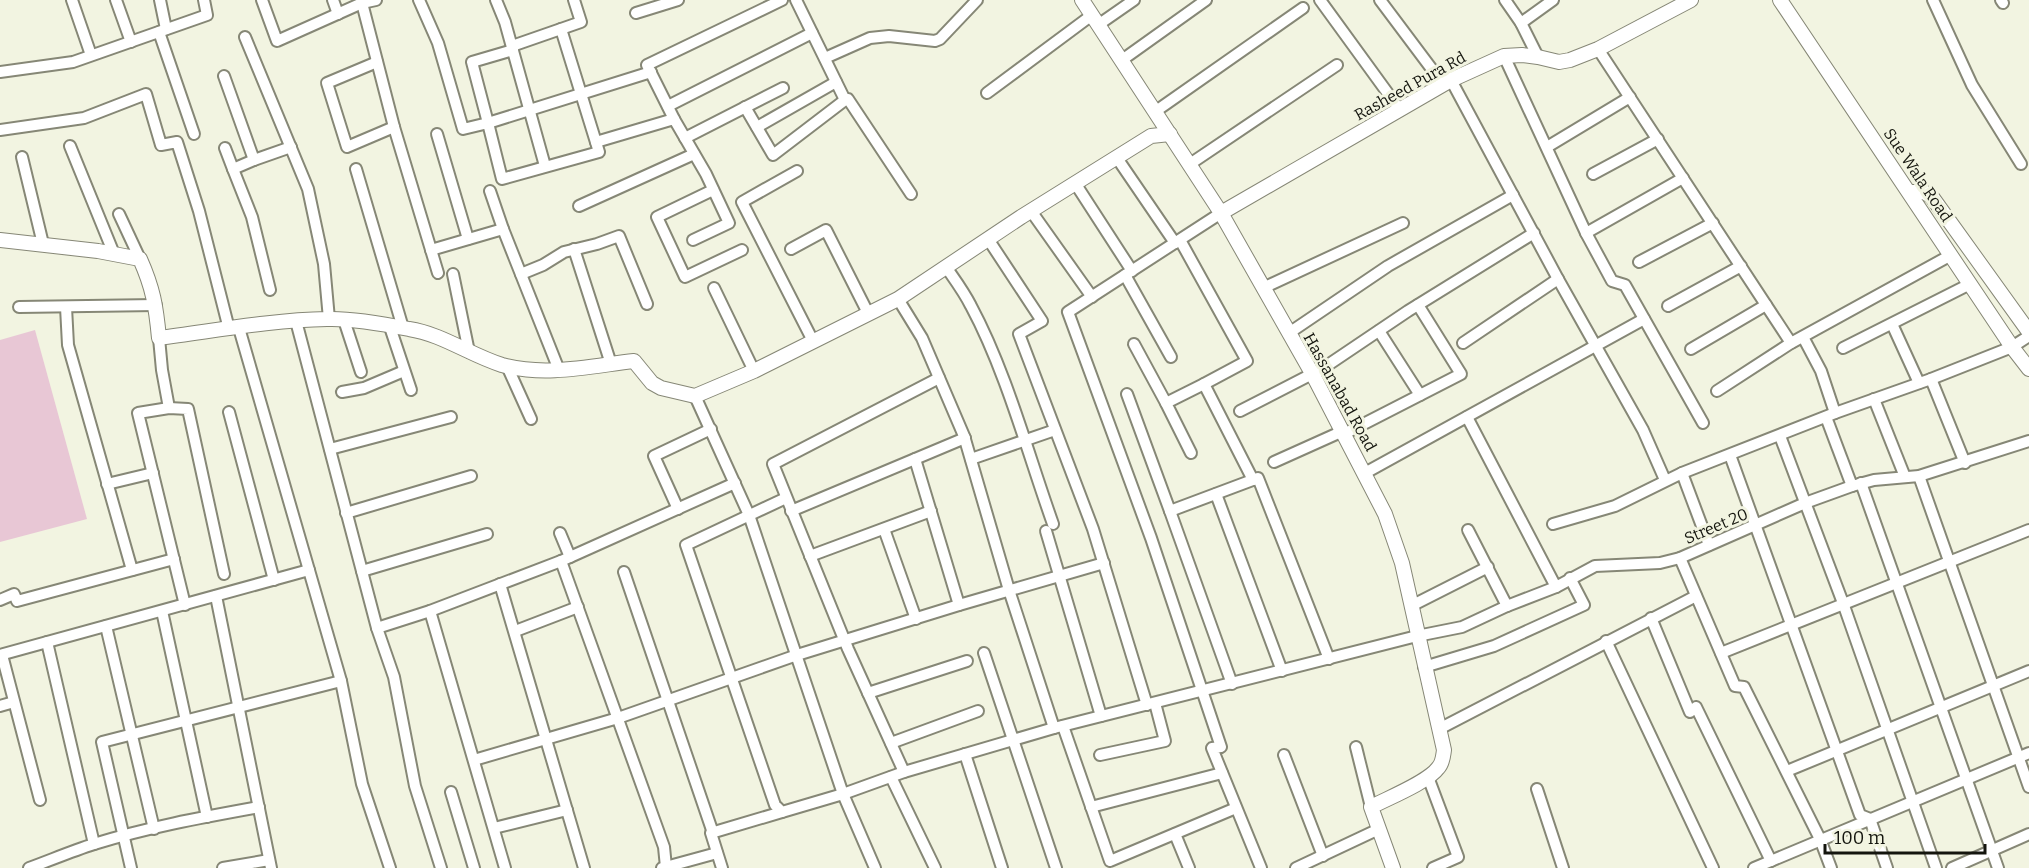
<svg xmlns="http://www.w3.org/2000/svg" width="2029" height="868" viewBox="0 0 2029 868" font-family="Bitter,serif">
<rect width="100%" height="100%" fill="#f2f4e1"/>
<polygon fill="#e8c7d5" points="35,330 87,519 0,542 0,340"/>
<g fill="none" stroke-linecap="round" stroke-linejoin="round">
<defs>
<g id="minor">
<polyline points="72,0 91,55"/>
<polyline points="116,0 131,42"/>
<polyline points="160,0 166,29"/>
<polyline points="262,0 277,41 362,3 376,0"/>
<polyline points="333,0 338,14"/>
<polyline points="419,0 438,43 463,129 488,123 502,179 599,152 561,29"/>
<polyline points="496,0 505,22 545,166"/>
<polyline points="796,0 845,100 848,99 911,194"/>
<polyline points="1320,0 1400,110"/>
<polyline points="1380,0 1443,84"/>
<polyline points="1505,0 1521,23 1538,57"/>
<polyline points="1933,0 1972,85 2021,164"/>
<polyline points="2001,0 2003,3"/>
<polyline points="362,3 394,127 438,273"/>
<polyline points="636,13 678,0"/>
<polyline points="1521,23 1553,0"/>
<polyline points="1098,25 1134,0"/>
<polyline points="159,32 194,134"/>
<polyline points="245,37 308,189 324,264 329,319"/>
<polyline points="512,46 581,22 574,0"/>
<polyline points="1598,49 1791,343"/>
<polyline points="513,50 472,62 488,123 651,72"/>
<polyline points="1504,56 1586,233 1612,281 1625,285 1703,423"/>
<polyline points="825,58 870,38 889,36 935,41 940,39 977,0"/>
<polyline points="1122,60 1206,0"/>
<polyline points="377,62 327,83 347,147 394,127"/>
<polyline points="0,72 73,62 207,15 204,0"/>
<polyline points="224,76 254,160 291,147"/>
<polyline points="1451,80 1558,279 1643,430 1665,480"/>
<polyline points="987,93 1092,15"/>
<polyline points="668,106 812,33"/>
<polyline points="745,107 773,155 845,100"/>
<polyline points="1156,111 1303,8"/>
<polyline points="674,119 647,65 782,0"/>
<polyline points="757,127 836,82"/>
<polyline points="0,130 84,118 146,94 161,145 177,142 199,211 229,329"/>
<polyline points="437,134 468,239"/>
<polyline points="685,138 783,88"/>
<polyline points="596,142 674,119 706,174 729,223 693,240"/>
<polyline points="70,146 114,254"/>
<polyline points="1547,147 1630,97"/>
<polyline points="225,148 233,169 254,160"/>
<polyline points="22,157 43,244"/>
<polyline points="1117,158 1175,243"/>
<polyline points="1190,164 1337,65"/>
<polyline points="233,169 252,217 270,290"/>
<polyline points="356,169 403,328"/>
<polyline points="797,171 742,202 813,341"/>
<polyline points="1593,174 1658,139"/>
<polyline points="1075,183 1132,271"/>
<polyline points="713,190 657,217 685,277 742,250"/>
<polyline points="579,206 694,154"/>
<polyline points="1031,211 1092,297"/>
<polyline points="1221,213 1068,312 1151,538 1221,747 1212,748 1261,868"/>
<polyline points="119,214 140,259"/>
<polyline points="503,229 559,370"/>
<polyline points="1586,233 1683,178"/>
<polyline points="988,239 1042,321 1019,334 1093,529 1147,705"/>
<polyline points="1180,240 1247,361 1204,384 1253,480"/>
<polyline points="574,249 611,364"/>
<polyline points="791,249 826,230 868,313"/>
<polyline points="431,250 503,229 490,191"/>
<polyline points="1639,262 1713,223"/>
<path d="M 946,267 C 955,280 964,292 971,306 C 1006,371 1028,454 1053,524"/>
<polyline points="453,274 469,352"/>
<polyline points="521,274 543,265 564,252 597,244 619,236 647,304"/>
<polyline points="1125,275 1171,357"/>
<polyline points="714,288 754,371"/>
<polyline points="1263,288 1403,223"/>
<polyline points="898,299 922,338 964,436 1009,590 1054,728"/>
<polyline points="1668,306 1741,266"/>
<polyline points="19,307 156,305"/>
<polyline points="66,307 68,345 132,570"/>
<polyline points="344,320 361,372"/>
<polyline points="296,321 377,628"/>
<polyline points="1892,324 1919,383"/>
<polyline points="390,327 411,390"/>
<polyline points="239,328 341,681 362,784 390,868"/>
<polyline points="1379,331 1420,395"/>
<polyline points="1289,333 1388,266 1513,195"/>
<polyline points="1803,337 1821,371 1835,413"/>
<polyline points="159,338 162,370 169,408"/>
<polyline points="1463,343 1558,279"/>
<polyline points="1134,344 1166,403"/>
<polyline points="1843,348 1970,284"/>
<polyline points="1691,349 1766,305"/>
<polyline points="507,366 531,419"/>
<polyline points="1313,375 1408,311 1534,233"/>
<polyline points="1931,379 1965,463"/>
<polyline points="1717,391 1791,343 1951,255"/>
<polyline points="342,392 364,388 404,371"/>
<polyline points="1127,394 1170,511"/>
<polyline points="695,396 749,515 843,794 875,868"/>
<polyline points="1874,399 1905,477"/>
<polyline points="1240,411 1312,374"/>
<polyline points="229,412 274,580"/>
<polyline points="1467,417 1556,587"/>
<polyline points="1826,417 1852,486"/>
<polyline points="1344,434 1461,374 1418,305"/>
<polyline points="1780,436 1843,603 1936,868"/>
<polyline points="330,449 451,417"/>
<polyline points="1191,453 1166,403 1204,384"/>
<polyline points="1730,455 1860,815 1870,819 1887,868"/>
<polyline points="915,459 959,605"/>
<polyline points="971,459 1055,430"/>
<polyline points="1274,462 1343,431"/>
<polyline points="1365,473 1644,319"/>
<polyline points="1682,473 1709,545"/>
<polyline points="1919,476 2029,787"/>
<polyline points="1861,483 1998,868"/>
<polyline points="107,484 153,473"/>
<polyline points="1216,494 1282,671"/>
<polyline points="786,498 686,545 775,805 782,812 843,794 904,772 1054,728 1417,636 1462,627 1507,606 1556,587 1595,566 1660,563 1680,558 1805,503 1852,486 1874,480 1919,476 2029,441"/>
<polyline points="678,509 654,456 711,429"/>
<polyline points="791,511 965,438"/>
<polyline points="346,513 471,476"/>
<polyline points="1553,524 1615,506 1682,473 1835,413 1931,379 2012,347 2029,336"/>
<polyline points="884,529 916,619"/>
<polyline points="1468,530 1507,606"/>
<polyline points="1046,531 1101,716"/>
<polyline points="560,533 570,557 561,561 664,847 666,867"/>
<polyline points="810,556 931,511"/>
<polyline points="570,557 735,483"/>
<polyline points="1680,558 1735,686 1744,687 1820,839 1831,868"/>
<polyline points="362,571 487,534"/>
<polyline points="624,572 713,833"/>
<polyline points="500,584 584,868"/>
<polyline points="216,596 271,868"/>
<polyline points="0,600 14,594 17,601 174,559"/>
<polyline points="185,605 138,413 169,408 188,409 224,574"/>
<polyline points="1411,606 1488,567"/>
<polyline points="162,611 207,817"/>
<polyline points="430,611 505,868"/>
<polyline points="1651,618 1690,712 1696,707 1771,861"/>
<polyline points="106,626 154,829"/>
<polyline points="518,630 578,607"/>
<polyline points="1606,641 1713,868"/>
<polyline points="47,642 94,844"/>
<polyline points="984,653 1056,868"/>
<polyline points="1721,653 2029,530"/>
<polyline points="0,655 309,570"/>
<polyline points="2,655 40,800"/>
<polyline points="1424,667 1494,646 1584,605 1570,578"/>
<polyline points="1232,684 1170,511 1258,478 1329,659"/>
<polyline points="868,693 967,661"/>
<polyline points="0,706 14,702"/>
<polyline points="1063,726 1110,861 1236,808"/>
<polyline points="1439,729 1696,596"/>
<polyline points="891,743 978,711"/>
<polyline points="1356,747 1371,807"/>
<polyline points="965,754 1002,868"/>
<polyline points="1100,755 1165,741 1155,703"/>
<polyline points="1284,755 1323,856"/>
<polyline points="474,760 618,718 797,655 959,605 1104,563"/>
<polyline points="1787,771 2029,671"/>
<polyline points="904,772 848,649 773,464 939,378"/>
<polyline points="891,777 935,868"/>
<polyline points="1428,777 1458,857 1433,868"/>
<polyline points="1537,789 1563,868"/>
<polyline points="451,792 474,868"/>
<polyline points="1091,807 1222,773"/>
<polyline points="494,828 567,810"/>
<polyline points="1175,834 1189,868"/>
<path d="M 29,868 C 51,860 72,851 94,844 C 148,827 204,817 259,807"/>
<polyline points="131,868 102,742 341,681"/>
<polyline points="223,868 269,860"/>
<polyline points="441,868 415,786 394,677 377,628 430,611 561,561"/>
<polyline points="662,868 717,853"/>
<polyline points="722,868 711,833 782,812"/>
<polyline points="1296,868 1379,829"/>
<polyline points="1754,868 2029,753"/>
<polyline points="1952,868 2029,834"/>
</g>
<g id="tertiary">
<path d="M 1082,0 L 1221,213 L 1313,375 L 1385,514 L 1402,563 L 1444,750 C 1443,756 1443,763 1438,768 C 1428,782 1388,798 1371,807 L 1393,868"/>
<polyline points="1780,0 2012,347 2029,369"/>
<polyline points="1910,192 1924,192 1932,197 2029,332"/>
<polyline points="1221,213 1451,80 1504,56 1522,55 1538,57 1559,62 1570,60 1598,49 1691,0"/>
<path d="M 0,240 L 98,251 L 140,259 C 153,288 156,306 159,338 C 214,331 271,320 327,319 C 352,318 384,324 409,329 C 442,334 470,355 502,365 C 545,377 591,366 634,361 L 652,383 L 661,388 L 695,396 L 754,371 L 898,299 L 1021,217 L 1151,136 L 1170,134"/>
</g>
</defs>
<use href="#minor" stroke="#868776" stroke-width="14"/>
<use href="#tertiary" stroke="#868776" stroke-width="16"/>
<use href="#minor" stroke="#fff" stroke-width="10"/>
<use href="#tertiary" stroke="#fff" stroke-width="14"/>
</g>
<g text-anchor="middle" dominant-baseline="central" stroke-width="6" stroke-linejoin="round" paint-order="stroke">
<g font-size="16" fill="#14150e" stroke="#f2f4e1">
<text transform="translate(1410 86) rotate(-29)">Rasheed Pura Rd</text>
<text transform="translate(1918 175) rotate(56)">Sue Wala Road</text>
<text transform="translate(1340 392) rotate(61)">Hassanabad Road</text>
<text transform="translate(1716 526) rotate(-23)">Street 20</text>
</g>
</g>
<path d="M1825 844v9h160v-9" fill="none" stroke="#14150e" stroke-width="3"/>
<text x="1834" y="844" font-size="18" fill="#14150e" stroke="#f2f4e1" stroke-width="4.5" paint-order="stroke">100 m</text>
</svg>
